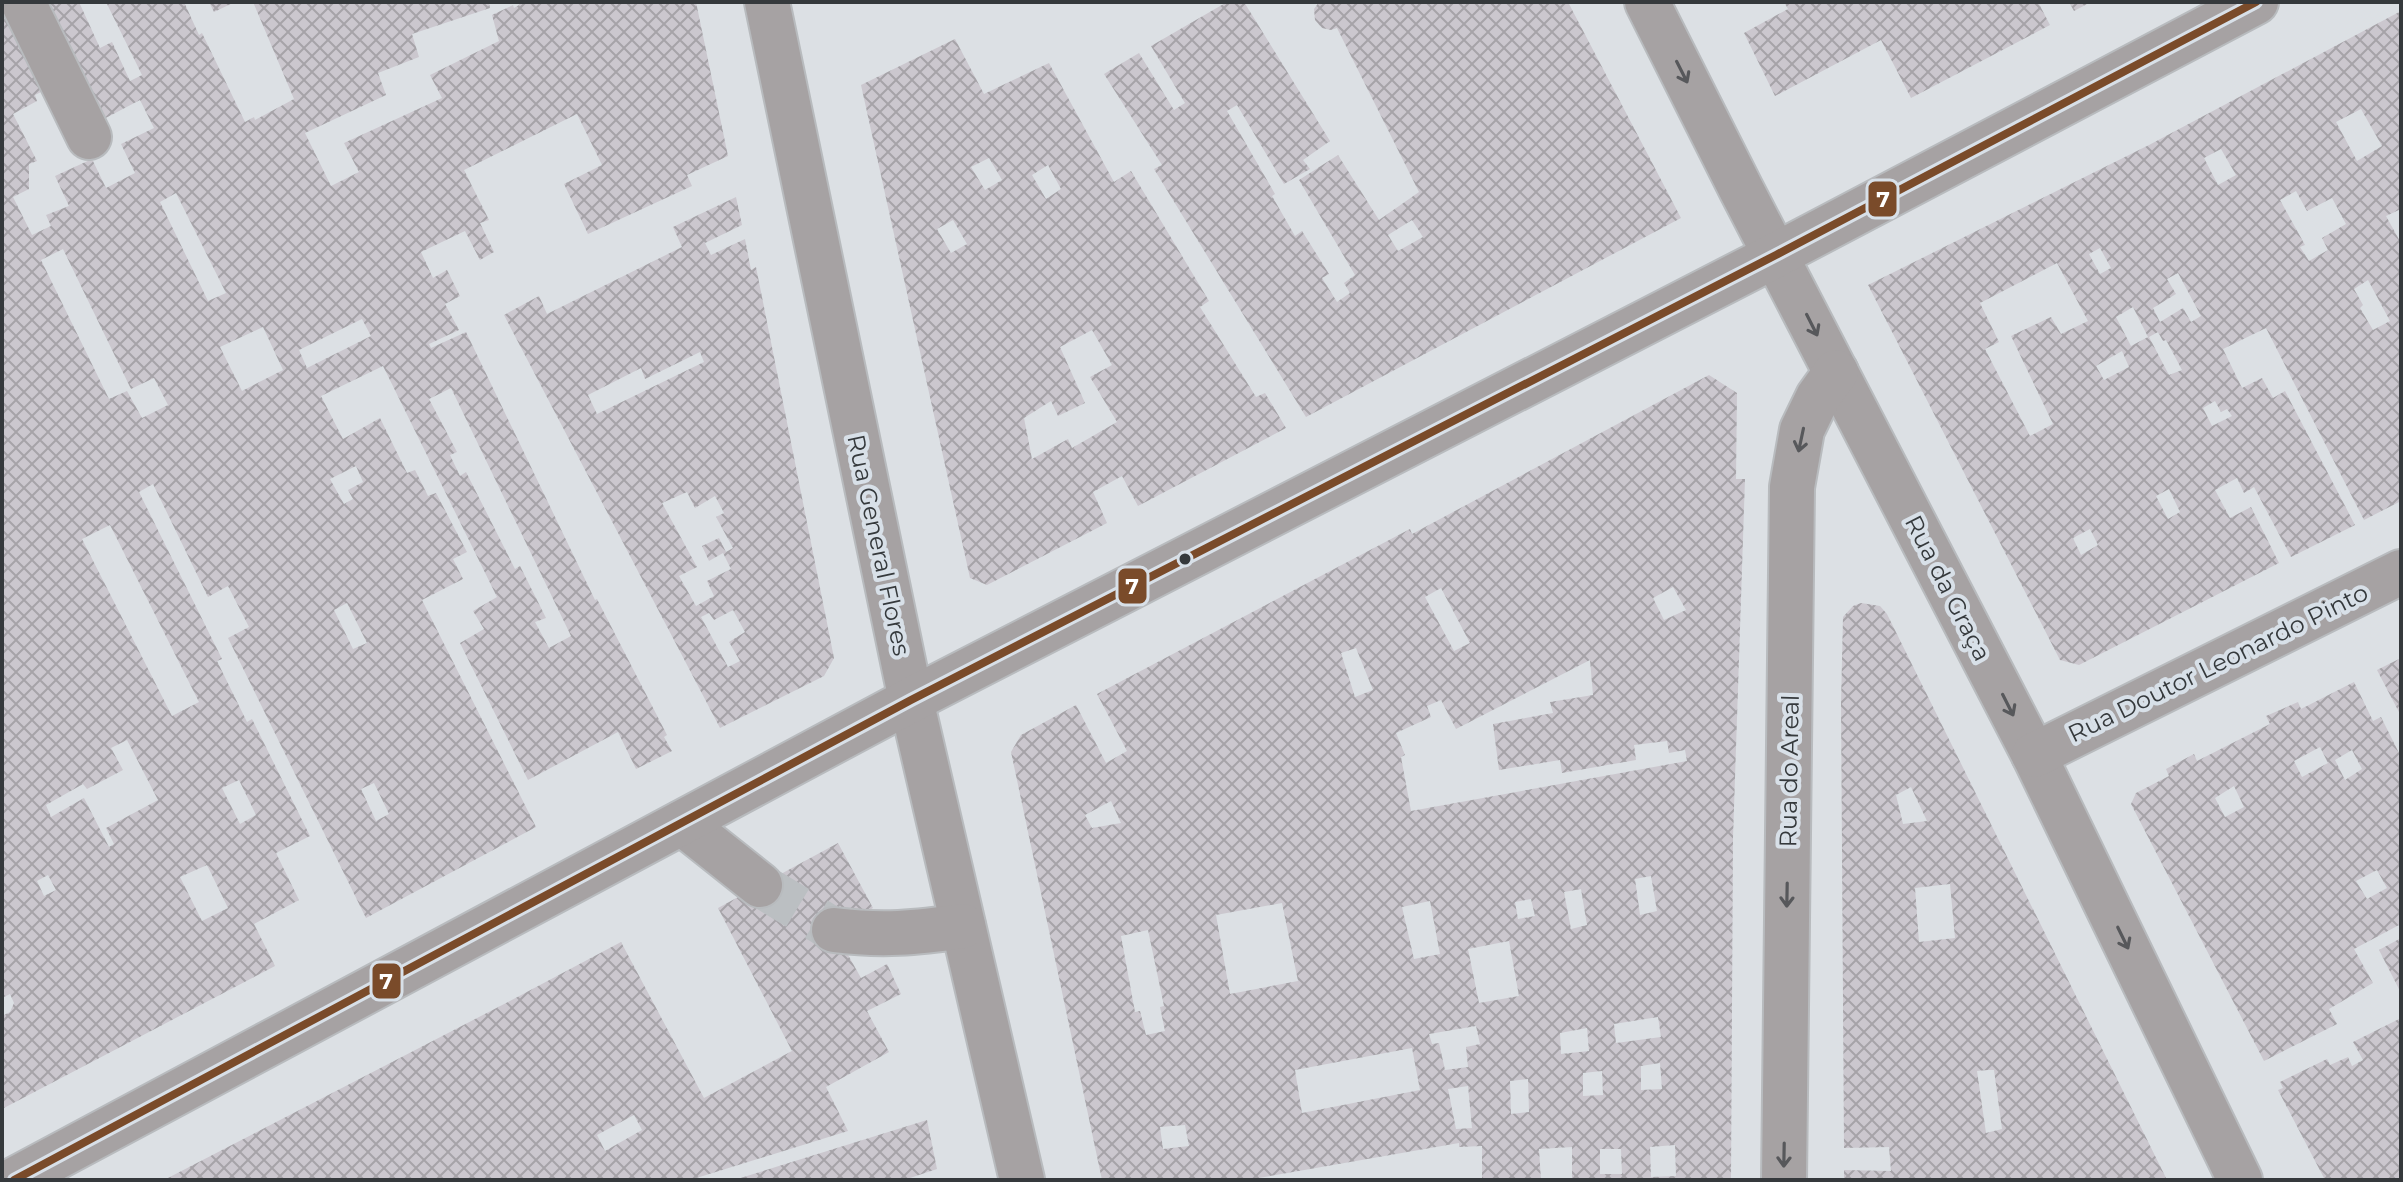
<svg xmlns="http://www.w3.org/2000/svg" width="2403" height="1182" viewBox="0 0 2403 1182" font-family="Montserrat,sans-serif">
<defs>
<pattern id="building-cross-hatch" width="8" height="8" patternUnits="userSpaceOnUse" patternTransform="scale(2)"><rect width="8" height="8" fill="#cbc7ce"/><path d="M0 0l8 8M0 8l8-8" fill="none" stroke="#a6a3a8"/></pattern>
</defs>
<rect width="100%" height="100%" fill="#dce0e4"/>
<g fill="url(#building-cross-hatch)" fill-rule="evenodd">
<path d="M 2,2 L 57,102 L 50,109 L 41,92 L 35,95 L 37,101 L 13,114 L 37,161 L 29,164 L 29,189 L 13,197 L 32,235 L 51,226 L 46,215 L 69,206 L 55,176 L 92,159 L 106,188 L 135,173 L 121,144 L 154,128 L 140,100 L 100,121 L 35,2 L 79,2 L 100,48 L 112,42 L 130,81 L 142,75 L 106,2 L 184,2 L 199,35 L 202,33 L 245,122 L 254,117 L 255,120 L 294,99 L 253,2 L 489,2 L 490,8 L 412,34 L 419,57 L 378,73 L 386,95 L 305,133 L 331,186 L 359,172 L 344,143 L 442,98 L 430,75 L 499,41 L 492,15 L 513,5 L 514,8 L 519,5 L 518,2 L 696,2 L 728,156 L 687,175 L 692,186 L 588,234 L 564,184 L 602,165 L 577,114 L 464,170 L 489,220 L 480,223 L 494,252 L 480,260 L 465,231 L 421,252 L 433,278 L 447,270 L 460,296 L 445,304 L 459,330 L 429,344 L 431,348 L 466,332 L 595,600 L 597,599 L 667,735 L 664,737 L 672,751 L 636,769 L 618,732 L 528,780 L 460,643 L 484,629 L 473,611 L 497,597 L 383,366 L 321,396 L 343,439 L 380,418 L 407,473 L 415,470 L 428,496 L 436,493 L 467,552 L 453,559 L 463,579 L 422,600 L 536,827 L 366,918 L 228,638 L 249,627 L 228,586 L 208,597 L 153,484 L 139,492 L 222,659 L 217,661 L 247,722 L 252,719 L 310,836 L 276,853 L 299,900 L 254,924 L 275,966 L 2,1109 L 2,1016 L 10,1012 L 14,1003 L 10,994 L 2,998 L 2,921 L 4,920 L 2,916 ZM 176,193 L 226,293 L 208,301 L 160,202 ZM 63,249 L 131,389 L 154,378 L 168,405 L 142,418 L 127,391 L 109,399 L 41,260 ZM 362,319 L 371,336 L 307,368 L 299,350 ZM 263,327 L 283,370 L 242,391 L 220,347 ZM 451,388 L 571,636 L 549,648 L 535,622 L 546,618 L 520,566 L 515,569 L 466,472 L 460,476 L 450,455 L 457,452 L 429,399 ZM 356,466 L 363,482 L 348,490 L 353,499 L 344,504 L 330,479 ZM 110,525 L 199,702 L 172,716 L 82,539 ZM 347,603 L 367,643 L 353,649 L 334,610 ZM 127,740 L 158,800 L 106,828 L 114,844 L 109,847 L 84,798 L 51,817 L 46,805 L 83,784 L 87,789 L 123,770 L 111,748 ZM 239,780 L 256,815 L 240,824 L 222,788 ZM 374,783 L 389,814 L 376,821 L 361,789 ZM 207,865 L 228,908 L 202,921 L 180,877 ZM 48,875 L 56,890 L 44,896 L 37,881 Z"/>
<polygon points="209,2 235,2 214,12"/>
<path d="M 1227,2 L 1244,2 L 1330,141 L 1303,160 L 1310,169 L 1284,184 L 1237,105 L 1227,111 L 1275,194 L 1272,196 L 1295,236 L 1302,231 L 1329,274 L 1322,278 L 1337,302 L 1350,293 L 1344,283 L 1355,275 L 1299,180 L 1338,155 L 1379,220 L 1419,192 L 1337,28 L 1331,30 L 1322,28 L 1315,20 L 1314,9 L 1319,2 L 1568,2 L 1681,218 L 1306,417 L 1154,169 L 1162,165 L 1104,74 L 1139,53 L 1174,110 L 1185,103 L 1151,46 ZM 1412,220 L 1423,237 L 1398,251 L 1388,235 Z"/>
<polygon points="1784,2 2038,2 2050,25 1911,98 1881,40 1775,96 1744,33 1788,9"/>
<polygon points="2069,2 2091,2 2074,11"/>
<path d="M 2401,11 L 2401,209 L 2386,216 L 2401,243 L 2401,501 L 2364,520 L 2266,328 L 2223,349 L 2242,388 L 2262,378 L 2273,398 L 2285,391 L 2355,525 L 2291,557 L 2254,487 L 2244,493 L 2237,478 L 2215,490 L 2230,518 L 2251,507 L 2279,563 L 2079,665 L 2060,660 L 1868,285 L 2149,145 ZM 2361,109 L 2382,146 L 2357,161 L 2336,122 ZM 2221,149 L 2236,175 L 2218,185 L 2204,158 ZM 2296,191 L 2307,211 L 2332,198 L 2346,224 L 2322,238 L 2328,250 L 2309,261 L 2300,247 L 2305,245 L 2280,200 ZM 2100,248 L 2111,268 L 2100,274 L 2089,254 ZM 2057,263 L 2088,321 L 2061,334 L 2051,317 L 2011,336 L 2053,424 L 2030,436 L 1985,349 L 1999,342 L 1980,303 ZM 2178,273 L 2201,316 L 2191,322 L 2183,308 L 2160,322 L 2153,308 L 2176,294 L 2167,279 ZM 2368,280 L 2390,321 L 2373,330 L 2360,308 L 2363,305 L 2354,289 ZM 2133,307 L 2148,337 L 2131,346 L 2116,317 ZM 2158,332 L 2163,341 L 2166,340 L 2182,370 L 2169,375 L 2149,337 ZM 2122,351 L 2129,367 L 2104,380 L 2096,366 ZM 2215,401 L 2221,412 L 2227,409 L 2232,416 L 2212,426 L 2203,408 ZM 2169,489 L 2180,512 L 2168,519 L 2156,496 ZM 2090,529 L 2098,545 L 2081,555 L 2073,538 Z"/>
<path d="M 955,39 L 984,94 L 1049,63 L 1114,182 L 1131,171 L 1209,301 L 1200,307 L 1256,397 L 1265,393 L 1286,428 L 1138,506 L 1122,476 L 1093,492 L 1107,523 L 987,585 L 970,578 L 861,85 ZM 989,158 L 1002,180 L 985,190 L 971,167 ZM 1048,165 L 1061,189 L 1046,199 L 1032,175 ZM 953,220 L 967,244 L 951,253 L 937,229 ZM 1092,330 L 1112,365 L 1090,377 L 1117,422 L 1072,448 L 1068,439 L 1032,459 L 1024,418 L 1051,401 L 1058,416 L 1085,403 L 1060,347 Z"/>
<path d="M 736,197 L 742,225 L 705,243 L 711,255 L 745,239 L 751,270 L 756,267 L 834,658 L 824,676 L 720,728 L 504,315 L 539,296 L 547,314 L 682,247 L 673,227 ZM 700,352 L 704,362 L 597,414 L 588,395 L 641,368 L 645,379 ZM 687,492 L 695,508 L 715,496 L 724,513 L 716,517 L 733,548 L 726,552 L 719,538 L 702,546 L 709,561 L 723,553 L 731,569 L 707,581 L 714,596 L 696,606 L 679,576 L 697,567 L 662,503 ZM 733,610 L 745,632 L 729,642 L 740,661 L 728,667 L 701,617 L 709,613 L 714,620 Z"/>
<path d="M 1709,375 L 1737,393 L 1736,479 L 1745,479 L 1733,838 L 1731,1180 L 1572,1180 L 1572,1147 L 1539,1149 L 1541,1180 L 1482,1180 L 1482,1146 L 1459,1147 L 1459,1143 L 1247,1180 L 1102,1180 L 1011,752 L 1021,735 L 1076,705 L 1106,763 L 1127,751 L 1097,694 L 1410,529 L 1412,534 ZM 1673,587 L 1686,610 L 1664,620 L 1653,598 ZM 1441,588 L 1470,643 L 1454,651 L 1425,597 ZM 1356,648 L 1373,690 L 1355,697 L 1341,653 ZM 1590,660 L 1593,695 L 1550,702 L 1553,713 L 1493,724 L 1499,770 L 1560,760 L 1562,773 L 1636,760 L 1634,745 L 1667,741 L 1669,753 L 1685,750 L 1687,761 L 1411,811 L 1401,757 L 1405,755 L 1396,733 L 1431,717 L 1427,706 L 1441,700 L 1456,729 ZM 1111,801 L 1121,823 L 1092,828 L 1085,815 ZM 1651,876 L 1657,911 L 1640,915 L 1635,879 ZM 1581,889 L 1587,925 L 1571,929 L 1564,892 ZM 1531,899 L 1535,916 L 1518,919 L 1515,902 ZM 1430,901 L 1440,954 L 1414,959 L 1402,907 ZM 1282,903 L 1298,981 L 1230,994 L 1216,915 ZM 1148,930 L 1164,1006 L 1160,1007 L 1165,1031 L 1146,1035 L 1140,1011 L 1135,1012 L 1121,936 ZM 1509,941 L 1519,996 L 1479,1003 L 1468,949 ZM 1658,1017 L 1661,1037 L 1616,1043 L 1614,1024 ZM 1476,1026 L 1480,1044 L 1466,1047 L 1468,1067 L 1445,1070 L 1439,1043 L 1432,1044 L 1429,1034 ZM 1587,1028 L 1589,1051 L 1561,1054 L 1560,1033 ZM 1412,1048 L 1420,1090 L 1302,1113 L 1295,1070 ZM 1660,1063 L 1662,1089 L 1641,1090 L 1641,1066 ZM 1602,1071 L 1603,1095 L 1583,1096 L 1583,1073 ZM 1528,1079 L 1529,1112 L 1511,1114 L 1510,1081 ZM 1468,1086 L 1472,1128 L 1456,1129 L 1448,1089 ZM 1185,1125 L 1189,1146 L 1163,1149 L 1160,1127 ZM 1675,1145 L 1676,1176 L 1651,1177 L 1650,1147 ZM 1600,1149 L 1621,1149 L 1622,1174 L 1600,1174 Z"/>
<path d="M 1861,603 L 1880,606 L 1887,614 L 2167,1180 L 1844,1180 L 1844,1170 L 1891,1171 L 1889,1147 L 1844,1148 L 1841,703 L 1843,617 L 1853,606 ZM 1911,787 L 1927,821 L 1903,824 L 1896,795 ZM 1950,884 L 1955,938 L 1919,942 L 1915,888 ZM 1988,1070 L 1994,1070 L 2002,1129 L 1986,1133 L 1977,1071 Z"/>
<polygon points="2401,658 2401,716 2377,670"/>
<path d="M 2354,682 L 2373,721 L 2381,717 L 2401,757 L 2401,924 L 2354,949 L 2373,983 L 2329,1009 L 2337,1024 L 2264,1061 L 2131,804 L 2136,793 L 2169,776 L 2166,769 L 2194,754 L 2197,761 L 2270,724 L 2266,716 L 2298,702 L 2301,709 ZM 2320,747 L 2328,763 L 2302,777 L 2294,761 ZM 2352,750 L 2362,769 L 2345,780 L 2335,760 ZM 2234,786 L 2244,807 L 2225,817 L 2215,798 ZM 2377,870 L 2387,888 L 2367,899 L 2356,881 Z"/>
<path d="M 838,843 L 873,908 L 834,930 L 861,978 L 887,964 L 901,994 L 867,1011 L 889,1052 L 826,1087 L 848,1131 L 690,1180 L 164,1180 L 508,1002 L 621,942 L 704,1098 L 792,1051 L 718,908 ZM 634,1115 L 642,1130 L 605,1151 L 597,1135 Z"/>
<polygon points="2401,938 2401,993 2379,950"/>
<polygon points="2401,1018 2401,1180 2325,1180 2278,1090 2283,1088 2280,1082 2327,1059 2330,1065 2348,1057 2352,1066 2363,1060 2353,1042"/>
<polygon points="927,1120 937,1169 904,1180 734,1180"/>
</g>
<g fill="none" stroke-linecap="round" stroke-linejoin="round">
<polyline stroke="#bbbfc2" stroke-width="44" stroke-dasharray="44 22" stroke-linecap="butt" points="760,885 834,930"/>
<defs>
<g id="minor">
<polyline points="23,2 89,137"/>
<polyline points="767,2 911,700 1022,1180"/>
<polyline points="1647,2 1741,189 2034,755 2240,1180"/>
<polyline points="2034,755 2401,572"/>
<polyline points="682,823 760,885"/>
<path d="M 834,930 C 882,936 916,933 963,926"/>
<polyline points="14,1180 911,700 1776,255 2256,2"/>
<polyline points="1784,1180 1792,487 1802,430 1818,397 1836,372"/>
</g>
</defs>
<use href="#minor" stroke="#b8bbbe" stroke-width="48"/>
<use href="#minor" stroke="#a6a2a3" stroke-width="44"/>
<defs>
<polyline id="bus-1" points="14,1180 911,700 1776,255 2256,2"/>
</defs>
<use href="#bus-1" stroke="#d8e0e8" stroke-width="14"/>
<use href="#bus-1" stroke="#7a4b2a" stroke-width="8"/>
</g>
<defs><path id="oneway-shaft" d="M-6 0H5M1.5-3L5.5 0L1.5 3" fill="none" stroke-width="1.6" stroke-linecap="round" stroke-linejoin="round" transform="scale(2)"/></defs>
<g stroke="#57585b">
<use href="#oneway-shaft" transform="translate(1682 72) rotate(63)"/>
<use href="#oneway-shaft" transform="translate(1812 325) rotate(63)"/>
<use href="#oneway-shaft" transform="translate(1801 440) rotate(102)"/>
<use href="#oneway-shaft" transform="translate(2008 705) rotate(63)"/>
<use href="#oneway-shaft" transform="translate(1787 895) rotate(91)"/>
<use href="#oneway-shaft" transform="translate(2123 938) rotate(64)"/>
<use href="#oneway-shaft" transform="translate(1784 1155) rotate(91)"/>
</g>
<circle fill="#35393c" stroke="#d8e0e8" stroke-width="3" cx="1185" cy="559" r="7"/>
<g text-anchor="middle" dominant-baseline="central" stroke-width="8" stroke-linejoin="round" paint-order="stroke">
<g font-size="24" fill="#35393c" stroke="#d8e0e8">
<text transform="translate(879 545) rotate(78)">Rua General Flores</text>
<text transform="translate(1948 588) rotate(63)">Rua da Graça</text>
<text transform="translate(2218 663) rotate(-26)">Rua Doutor Leonardo Pinto</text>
<text transform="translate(1789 771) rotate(-89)">Rua do Areal</text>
</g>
</g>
<g stroke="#d8e0e8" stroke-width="3">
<rect x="1867" y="180" width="31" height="38" rx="8" fill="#7a4b2a"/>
<rect x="1117" y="567" width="31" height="38" rx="8" fill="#7a4b2a"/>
<rect x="371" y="962" width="31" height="38" rx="8" fill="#7a4b2a"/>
</g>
<g font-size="22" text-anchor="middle" font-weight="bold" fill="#fff">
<text x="1883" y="207">7</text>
<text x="1132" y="594">7</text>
<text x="386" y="989">7</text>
</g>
<rect width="2403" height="1182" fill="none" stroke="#35393c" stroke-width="8"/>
</svg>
